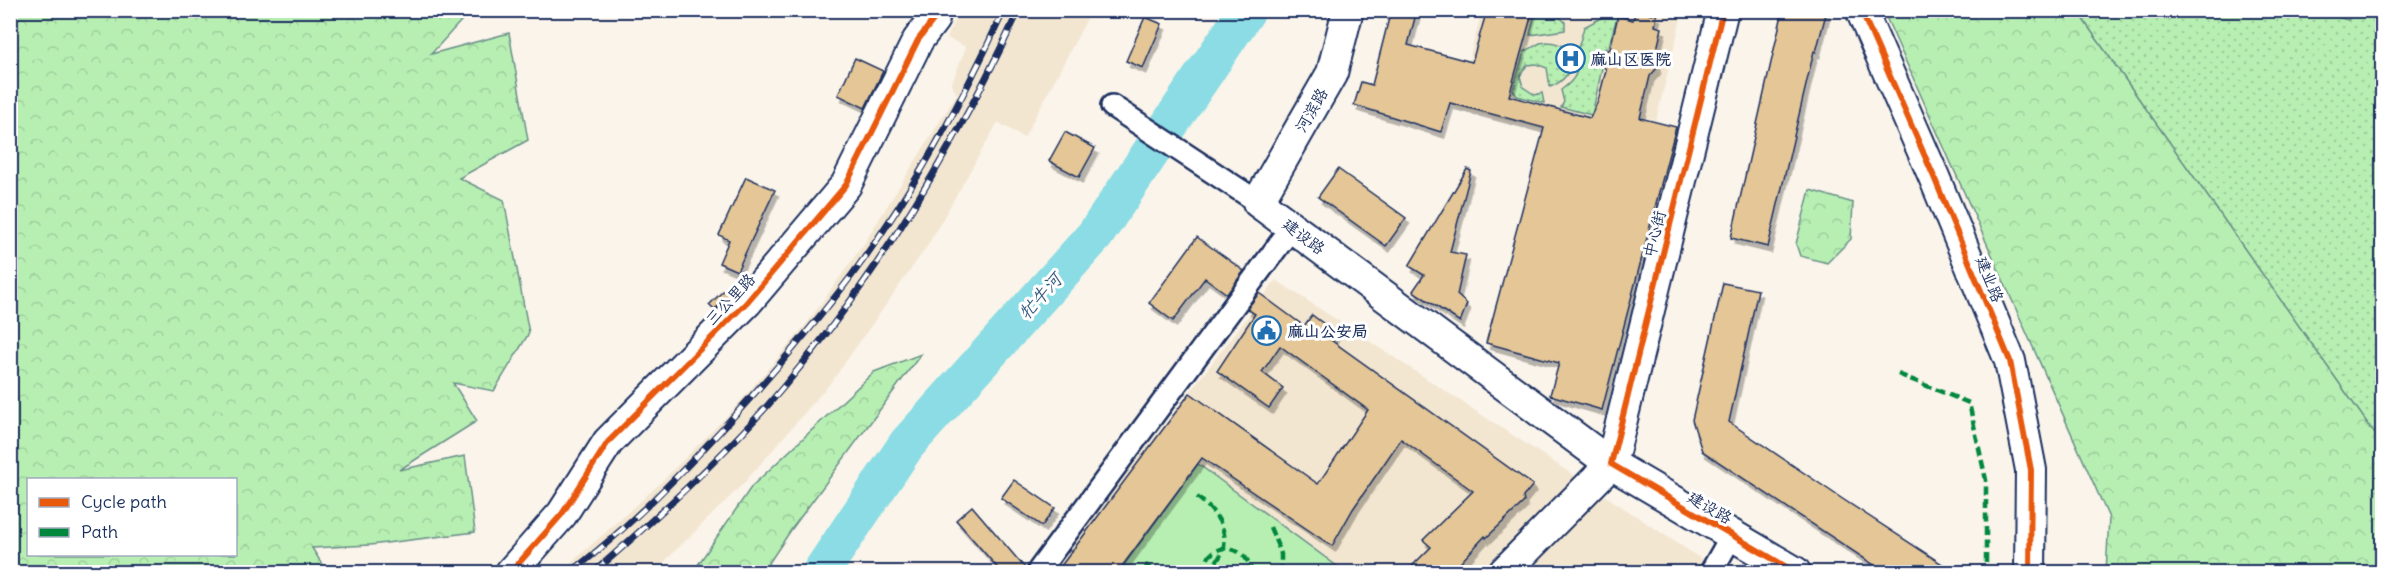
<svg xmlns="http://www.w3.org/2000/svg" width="2393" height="583" viewBox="0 0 2393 583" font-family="Delius,'LXGW WenKai TC',sans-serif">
<defs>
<pattern id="grass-dots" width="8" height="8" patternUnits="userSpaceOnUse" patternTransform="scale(1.5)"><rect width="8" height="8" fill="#b7efb2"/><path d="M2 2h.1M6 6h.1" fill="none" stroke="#9dcd9c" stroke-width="1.8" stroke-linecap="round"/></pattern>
<pattern id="forest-crowns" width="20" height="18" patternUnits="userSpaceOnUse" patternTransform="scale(1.5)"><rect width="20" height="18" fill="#b7efb2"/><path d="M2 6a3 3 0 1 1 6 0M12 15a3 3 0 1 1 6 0" fill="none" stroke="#9dcd9c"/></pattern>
<filter id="shadow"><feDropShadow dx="3.5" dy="6" stdDeviation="0" flood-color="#0004"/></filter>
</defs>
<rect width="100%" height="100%" fill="#faf4ea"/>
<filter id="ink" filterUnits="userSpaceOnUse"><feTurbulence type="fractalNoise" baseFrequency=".0167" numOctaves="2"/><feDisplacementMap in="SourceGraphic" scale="12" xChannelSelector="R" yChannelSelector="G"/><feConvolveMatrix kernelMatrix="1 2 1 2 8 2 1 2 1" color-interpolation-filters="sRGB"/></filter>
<g filter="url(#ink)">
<g fill="#f3e6d1">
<polygon points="959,11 1071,11 1087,19 1024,138 998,122 928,245 832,381 745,482 654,572 561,572 655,488 732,411 805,326 863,245 957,94 951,85 966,47 947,38"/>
<polygon points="1482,11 1683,11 1656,120 1644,117 1639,134 1623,151 1456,108"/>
<polygon points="1276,280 1706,562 1702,572 1051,572"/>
</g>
<g fill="url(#grass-dots)" stroke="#698f88" stroke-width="1.5">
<polygon points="2313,10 2348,20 2353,11 2382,11 2382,444 2077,11"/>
<path d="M 1539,11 C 1548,11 1559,15 1565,22 L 1565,30 L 1530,35 L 1535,13 Z"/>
<path d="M 1612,12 L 1618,13 L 1609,46 L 1600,52 L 1599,60 L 1602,68 L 1592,115 L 1561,107 L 1564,102 L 1561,90 C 1579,77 1579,71 1575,50 L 1578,49 L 1584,27 Z"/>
<path d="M 1547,42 C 1579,43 1579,76 1550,87 L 1547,68 L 1536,64 L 1527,65 L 1520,76 L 1523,87 L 1535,95 L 1542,93 L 1544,103 L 1517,96 L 1513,90 L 1524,52 L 1540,43 Z"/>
</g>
<g fill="url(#forest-crowns)" stroke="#698f88" stroke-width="1.5" fill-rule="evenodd">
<polygon points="1906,10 2077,11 2382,444 2382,572 2106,572 2109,518 1886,17"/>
<path d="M 10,11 L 470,11 L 431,54 L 509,33 L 528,140 L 459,178 L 504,200 L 529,333 L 494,391 L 453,383 L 477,421 L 399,470 L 465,456 L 475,532 L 370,545 L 312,548 L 327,572 L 11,572 ZM 28,480 L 236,480 L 236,554 L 28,554 Z"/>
<polygon points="1810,190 1853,203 1851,239 1827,263 1800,256 1796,244"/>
<polygon points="921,354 791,530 763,572 693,572 752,486 874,372"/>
</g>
<polygon fill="#b7efb2" stroke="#698f88" stroke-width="1.5" points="1198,464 1345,572 1119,572"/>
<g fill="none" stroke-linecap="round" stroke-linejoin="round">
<polyline stroke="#8bdce4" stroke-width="38" points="821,572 907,444 1095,235 1247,10"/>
</g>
<g fill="#e4c697" stroke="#1b2f5e" stroke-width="1.5" filter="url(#shadow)">
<polygon points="1391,10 1417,10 1408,45 1472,62 1487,10 1533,10 1509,96 1590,118 1598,101 1606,70 1601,61 1602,55 1605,51 1610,49 1618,16 1633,20 1636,10 1657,15 1655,26 1662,28 1655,58 1657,68 1650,76 1640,118 1676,127 1602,410 1550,395 1559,363 1486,343 1544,128 1450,103 1441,132 1354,105 1361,82 1372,85"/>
<polygon points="1783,10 1827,10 1816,52 1814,51 1768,247 1731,238"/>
<polygon points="1145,17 1162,24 1143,68 1126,61"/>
<polygon points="855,58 883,71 865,108 838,95"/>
<polygon points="1065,132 1095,148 1079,177 1049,161"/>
<polygon points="1338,169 1406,218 1386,246 1318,197"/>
<polygon points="1467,169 1471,171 1450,252 1466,255 1457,295 1467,304 1460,322 1413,291 1424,275 1409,266"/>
<polygon points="746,177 775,190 737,271 719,263 729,240 719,235"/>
<polygon points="1197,237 1244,271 1227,294 1205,278 1173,321 1149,303"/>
<polygon points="1723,283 1758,290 1729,422 1841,498 1956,573 1886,573 1702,451 1692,420"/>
<polygon points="728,286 733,292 714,310 709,305"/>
<polygon points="1259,293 1304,326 1312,315 1336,333 1331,340 1533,485 1523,497 1524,502 1486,538 1485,536 1451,573 1405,573 1431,547 1423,540 1473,491 1401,439 1353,509 1332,546 1202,458 1117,573 1069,573 1061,566 1190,393 1318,484 1368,410 1280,346 1262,372 1283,388 1269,408 1217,371 1255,314 1247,309"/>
<polygon points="1014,480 1055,508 1042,526 1001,498"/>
<polygon points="972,506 1026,569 1027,573 1002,573 956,520"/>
</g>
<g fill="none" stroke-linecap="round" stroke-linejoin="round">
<defs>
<g id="street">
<polyline points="1112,106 1258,202"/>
<polyline points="1041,572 1039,570 1292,227"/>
<polyline points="1711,572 1732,535"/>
</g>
<g id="secondary">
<polyline points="1348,10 1332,73 1258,202 1611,464 1795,572"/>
<polyline points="1861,10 1934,177 2010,361 2031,470 2030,572"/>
<polyline points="511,572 562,514 608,442 747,302 846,185 918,40 934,19"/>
<polyline points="1504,572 1611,464 1723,10"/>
</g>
</defs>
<use href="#street" stroke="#1b2f5e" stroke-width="26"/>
<use href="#secondary" stroke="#1b2f5e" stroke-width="34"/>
<use href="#street" stroke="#fff" stroke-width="21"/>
<use href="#secondary" stroke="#fff" stroke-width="30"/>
<defs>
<g id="rail">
<path d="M 571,572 C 626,530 676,479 723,428 C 768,379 812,328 852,275 C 912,194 962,102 1004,10"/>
<path d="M 594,572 C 655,519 714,465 768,405 C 871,287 953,152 1019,10"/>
</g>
</defs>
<use href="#rail" stroke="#1b2f5e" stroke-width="7"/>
<use href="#rail" stroke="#fff" stroke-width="4.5" stroke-dasharray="14" stroke-linecap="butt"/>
<g stroke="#00873e" stroke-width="4.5" stroke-dasharray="9 4.5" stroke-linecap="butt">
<polyline points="1898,374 1969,403 1986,480 1986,572"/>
<path d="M 1197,497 C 1225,518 1238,548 1205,572"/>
<polyline points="1270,527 1281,554 1281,572"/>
<polyline points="1145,565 1156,572"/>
<path d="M 1205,572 C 1203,542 1245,539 1252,572"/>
</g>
<defs>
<g id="cycleway">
<polyline points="1723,10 1611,464 1795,572"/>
<polyline points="1861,10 1934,177 2010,361 2031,470 2030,572"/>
<polyline points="511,572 562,514 608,442 747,302 846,185 918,40 934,19 935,10"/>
</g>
</defs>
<use href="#cycleway" stroke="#fff" stroke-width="10"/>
<use href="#cycleway" stroke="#e8590c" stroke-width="6"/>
</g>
</g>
<defs>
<symbol id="hospital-ring" viewBox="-11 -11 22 22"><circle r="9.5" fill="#fff" stroke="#1f6fb2" stroke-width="1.5"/><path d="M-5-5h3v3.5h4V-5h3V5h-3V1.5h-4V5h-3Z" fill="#1f6fb2"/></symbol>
<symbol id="civic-ring" viewBox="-11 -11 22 22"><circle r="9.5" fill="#fff" stroke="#1f6fb2" stroke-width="1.5"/><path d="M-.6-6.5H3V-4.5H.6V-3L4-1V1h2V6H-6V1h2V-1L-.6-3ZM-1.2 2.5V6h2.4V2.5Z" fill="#1f6fb2"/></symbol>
</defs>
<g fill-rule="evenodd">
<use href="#hospital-ring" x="1554" y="42" width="33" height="33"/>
<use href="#civic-ring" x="1250" y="314" width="33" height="33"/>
</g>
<g text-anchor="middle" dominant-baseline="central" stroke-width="6" stroke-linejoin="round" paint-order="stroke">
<g font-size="16" font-weight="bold" fill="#1b2f5e" stroke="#fff" text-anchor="start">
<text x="1591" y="59">麻山区医院</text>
<text x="1288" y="331">麻山公安局</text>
</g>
<g font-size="16" fill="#1b2f5e" stroke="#fff">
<text transform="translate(1311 110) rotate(-60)">河滨路</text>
<text transform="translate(1654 234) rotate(-76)">中心街</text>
<text transform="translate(1304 236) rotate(37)">建设路</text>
<text transform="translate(1990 279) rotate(68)">建业路</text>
<text transform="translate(730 299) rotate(-47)">三公里路</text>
<text transform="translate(1710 507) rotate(30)">建设路</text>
</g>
<g font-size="18" font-style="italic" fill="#375a80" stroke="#fff">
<text transform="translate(1040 296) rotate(-48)">牤牛河</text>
</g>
</g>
<rect width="2393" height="583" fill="none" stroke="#fff" stroke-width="36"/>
<rect x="18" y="18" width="2357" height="547" fill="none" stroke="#1b2f5e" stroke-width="2" filter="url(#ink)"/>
<rect x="27" y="478" width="210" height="78" fill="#ffffff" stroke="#a4acbf" stroke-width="1.5"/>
<rect x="39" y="498" width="30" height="9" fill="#e8590c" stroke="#a4acbf" stroke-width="1.5"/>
<text x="81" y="508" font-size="18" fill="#1b2f5e">Cycle path</text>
<rect x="39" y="528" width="30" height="9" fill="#00873e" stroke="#a4acbf" stroke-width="1.5"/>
<text x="81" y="538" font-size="18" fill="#1b2f5e">Path</text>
</svg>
